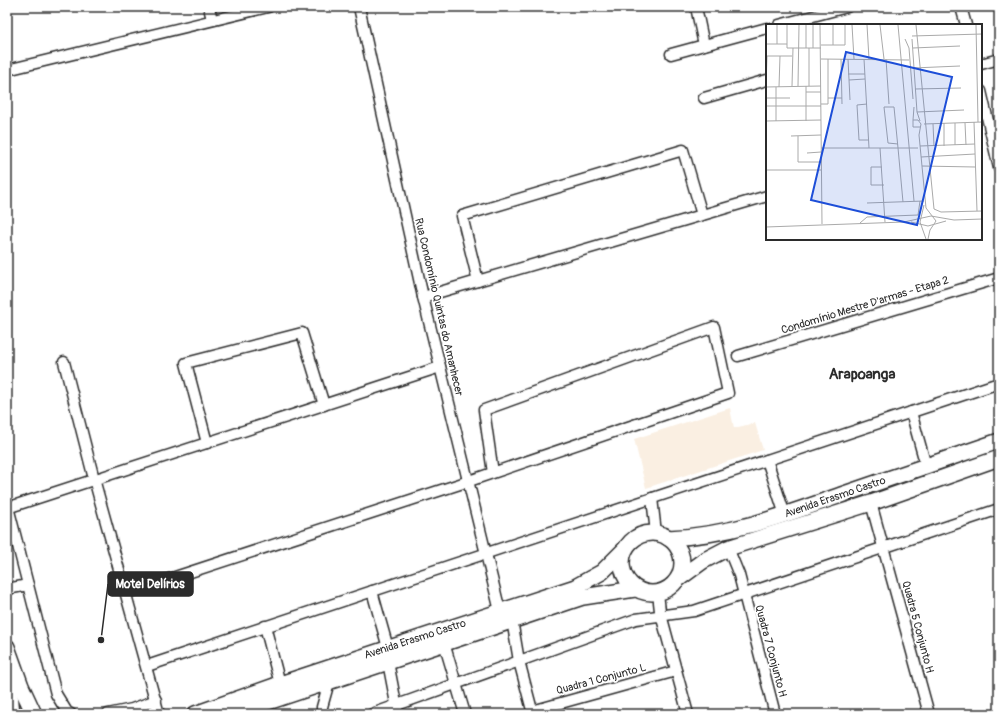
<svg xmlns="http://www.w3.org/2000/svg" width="1006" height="721" viewBox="0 0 1006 721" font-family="Pangolin,sans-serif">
<rect width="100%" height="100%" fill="#fff"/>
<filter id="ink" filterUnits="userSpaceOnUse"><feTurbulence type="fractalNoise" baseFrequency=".025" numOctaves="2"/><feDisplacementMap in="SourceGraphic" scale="8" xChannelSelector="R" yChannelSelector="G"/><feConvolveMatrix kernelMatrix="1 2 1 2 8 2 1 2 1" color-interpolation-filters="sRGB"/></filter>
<g filter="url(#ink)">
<polygon fill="#faefe2" points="730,408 734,428 755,423 763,450 646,488 634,439"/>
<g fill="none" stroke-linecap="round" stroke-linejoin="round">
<defs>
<g id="minor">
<polyline points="209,7 212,20"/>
<polyline points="359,7 423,297 500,611"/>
<polyline points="696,7 704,45"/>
<polyline points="961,7 966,25"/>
<polyline points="779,25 847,7"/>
<polyline points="671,54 767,28"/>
<polyline points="981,64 999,59"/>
<polyline points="7,70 268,7"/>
<polyline points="981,91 999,168"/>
<polyline points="704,98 767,80"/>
<polyline points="478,281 462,216 683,150 702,215"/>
<polyline points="423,297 767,196"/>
<polyline points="738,356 999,278"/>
<polyline points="64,362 94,479 159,714"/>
<polyline points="911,412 926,466"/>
<polyline points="207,443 186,363 302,333 324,405"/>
<polyline points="767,460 785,515"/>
<polyline points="652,498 656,533"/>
<polyline points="7,503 56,694 67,712 71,714"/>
<polyline points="871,503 929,714"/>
<polyline points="7,508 440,367"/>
<polyline points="728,548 739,575 775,714"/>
<polyline points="7,589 28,585"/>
<polyline points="372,591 388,648"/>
<polyline points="126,593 469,481 728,393 714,327 484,410 493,473"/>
<polyline points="658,593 660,611 688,714"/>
<polyline points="512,620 519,661 533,714"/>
<polyline points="265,626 280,684"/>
<polyline points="444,643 465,714"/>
<polyline points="388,662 398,714"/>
<polyline points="147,666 999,383"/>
<polyline points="532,711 676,671"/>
<polyline points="108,714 132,709 156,700"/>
<polyline points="322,714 322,707 329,682"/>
<polyline points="372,714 636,619 694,611 999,509"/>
</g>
<g id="primary">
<circle cx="652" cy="563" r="30"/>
<path d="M 668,538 C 729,536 785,515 841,495 C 894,477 946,459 999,441"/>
<polyline points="677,580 703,561 728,548 871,503 999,458"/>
<polyline points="7,647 21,686 34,714"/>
<polyline points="8,672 12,714"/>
<polyline points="195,714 280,684 575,587 602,572 625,549"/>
<polyline points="232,714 583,597 635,589"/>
</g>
</defs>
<use href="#minor" stroke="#2b2b2b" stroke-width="13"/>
<use href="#primary" stroke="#2b2b2b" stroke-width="18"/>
<use href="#minor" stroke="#fff" stroke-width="10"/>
<use href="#primary" stroke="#fff" stroke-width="15"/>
</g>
</g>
<g text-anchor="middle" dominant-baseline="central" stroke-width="3.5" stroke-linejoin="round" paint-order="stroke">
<g font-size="11" fill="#2b2b2b" stroke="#fff">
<text transform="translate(865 305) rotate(-17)">Condomínio Mestre D'armas - Etapa 2</text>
<text transform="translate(439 307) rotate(77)">Rua Condomínio Quintas do Amanhecer</text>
<text transform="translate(835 497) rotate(-19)">Avenida Erasmo Castro</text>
<text transform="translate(918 627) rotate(75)">Quadra 5 Conjunto H</text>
<text transform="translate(415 639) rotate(-18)">Avenida Erasmo Castro</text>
<text transform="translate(771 651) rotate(75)">Quadra 7 Conjunto H</text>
<text transform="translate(601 679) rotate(-15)">Quadra 1 Conjunto L</text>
</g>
<g font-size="15" font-weight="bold" fill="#2b2b2b" stroke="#fff">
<text x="862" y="374">Arapoanga</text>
</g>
</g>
<g transform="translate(766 24)">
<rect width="216" height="216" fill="#fff"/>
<path fill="none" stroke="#aaa" stroke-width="1" d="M 21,1 L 21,24 L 55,24M 40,1 L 40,24M 47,1 L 47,24M 54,1 L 56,200M 67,1 L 67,21M 86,1 L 88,35M 101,1 L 103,35M 114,1 L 118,35M 132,1 L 148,177M 150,1 L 168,185 L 175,188 L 216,187M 210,1 L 212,98M 146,12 L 216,10M 139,15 L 143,24 L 147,75M 146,15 L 151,88 L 154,97M 1,20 L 21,20M 11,20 L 11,1M 55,21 L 79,21 L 79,1M 147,24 L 194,22M 0,32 L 26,32M 55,35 L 143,36M 75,35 L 76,80M 82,35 L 84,76M 98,35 L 103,124M 120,35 L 123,80M 147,44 L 194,42M 82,50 L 99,50M 83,56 L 99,55M 26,62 L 27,24M 32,62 L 33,1M 43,62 L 43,24M 0,63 L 55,62M 0,63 L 1,32M 10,63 L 10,97M 13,63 L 14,32M 149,65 L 195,64M 40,68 L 55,68M 0,74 L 24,74M 62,74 L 76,74M 55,80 L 62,80 L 62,35M 101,80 L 91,81 L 93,116 L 103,116M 0,82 L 55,82M 151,88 L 198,86M 147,96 L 148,83M 0,97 L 55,96M 40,97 L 40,62M 208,98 L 211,187M 178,99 L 178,122M 189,99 L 189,121M 199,99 L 200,121M 158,100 L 216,98M 167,100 L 168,122M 154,103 L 147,103 L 147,96 L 152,96 L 155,100 L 153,111 L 160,184 L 170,197 L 164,206 L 162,215M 25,112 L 55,111M 32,112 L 32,138 L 56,138M 132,120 L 122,119 L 118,83 L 128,83 L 132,124 L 137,178M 154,122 L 209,120M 55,124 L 152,124M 114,124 L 119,198M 41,129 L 55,128M 155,133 L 209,130M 156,142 L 209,143M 116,143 L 105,143 L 105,161 L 118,161M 0,146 L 55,146M 101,179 L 158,177M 158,181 L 154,198 L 160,215M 145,198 L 162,202 L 180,197M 94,199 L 101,193 L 152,191 L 154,177M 0,203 L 138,198 L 165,192 L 188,196 L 216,195"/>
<path fill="#1d4ed8" fill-opacity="0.15" stroke="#1d4ed8" stroke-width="2" d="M 80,28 L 186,53 L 151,201 L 45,176 Z"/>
<rect width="216" height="216" fill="none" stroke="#2b2b2b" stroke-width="2"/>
</g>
<path fill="none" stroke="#2b2b2b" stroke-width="1.5" d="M101 640L108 584"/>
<circle fill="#2b2b2b" stroke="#fff" stroke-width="1.5" cx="101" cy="640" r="4"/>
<rect fill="#2b2b2b" stroke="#2b2b2b" stroke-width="1.5" x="108" y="572" width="85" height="24" rx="4"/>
<g font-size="12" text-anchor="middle" font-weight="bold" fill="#fff">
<text x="150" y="588">Motel Delírios</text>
</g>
<rect width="1006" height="721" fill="none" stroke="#fff" stroke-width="24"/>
<rect x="12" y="12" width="982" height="697" fill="none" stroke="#2b2b2b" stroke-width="1.5" filter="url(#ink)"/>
</svg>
